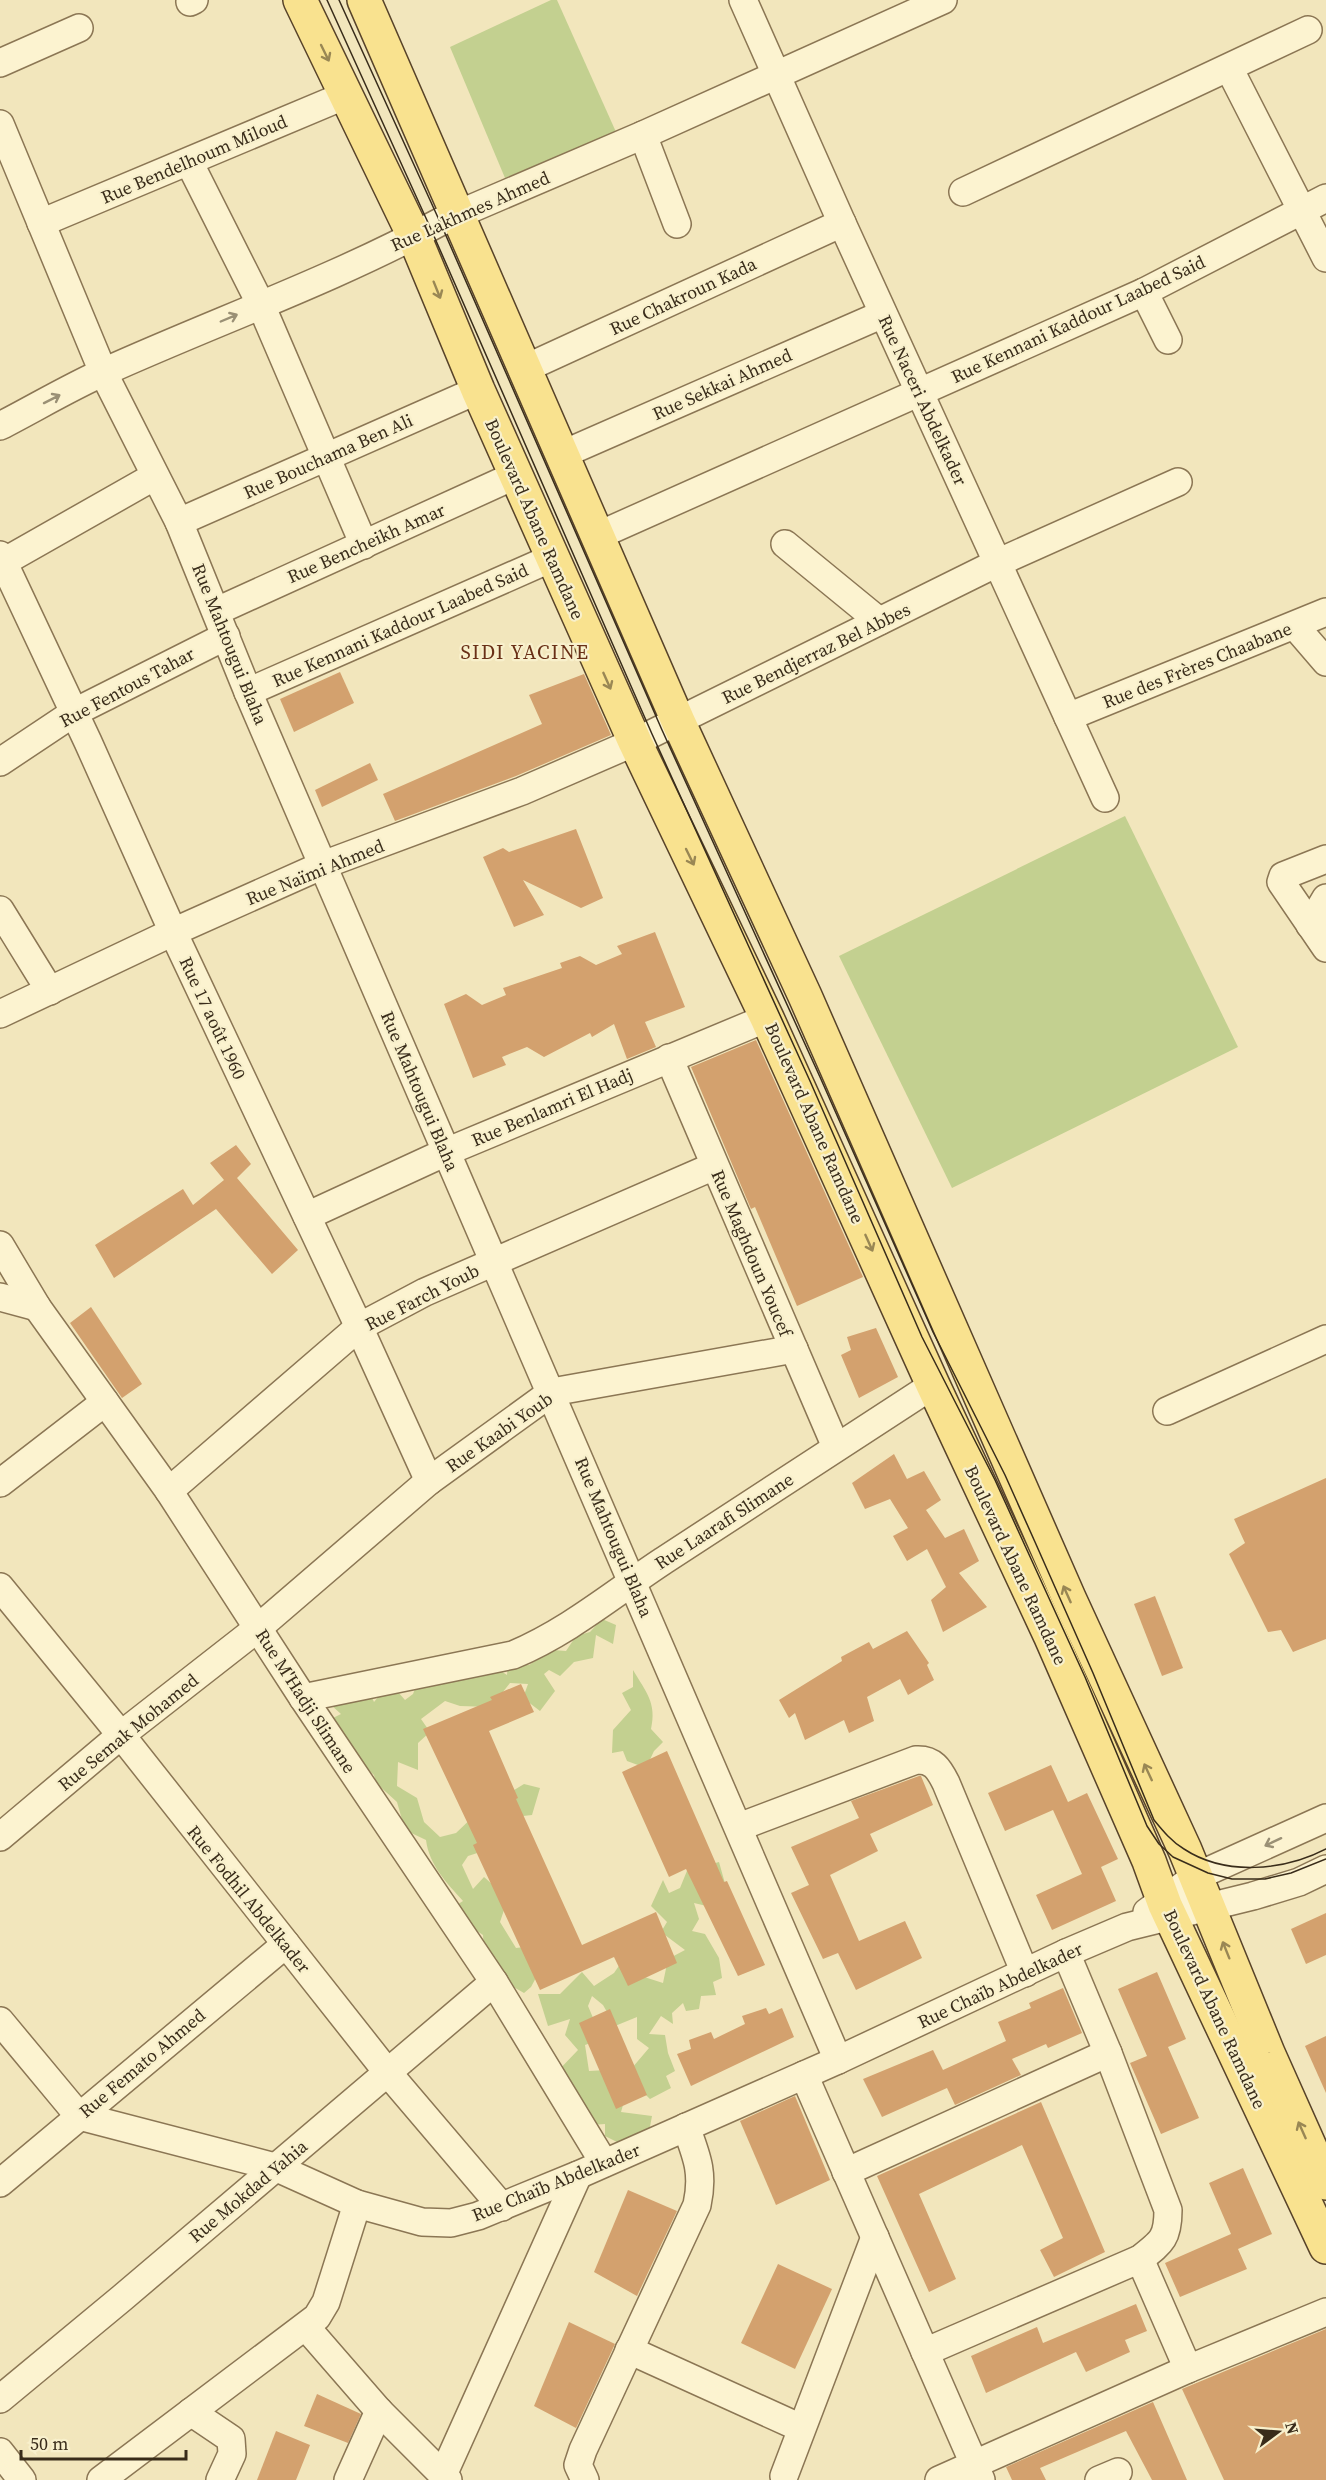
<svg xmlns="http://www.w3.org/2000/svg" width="1326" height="2480" viewBox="0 0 1326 2480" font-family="'Source Serif 4',serif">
<rect width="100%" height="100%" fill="#f2e6bc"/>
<g fill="#c3d090">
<polygon points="551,0 557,0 616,132 505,178 450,47"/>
<polygon points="1125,816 1238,1047 952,1188 839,956"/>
<path d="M 602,1619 L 616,1625 L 613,1644 L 596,1635 L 593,1658 L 574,1662 L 560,1676 L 549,1670 L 544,1674 L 555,1691 L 540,1711 L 523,1698 L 528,1684 L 510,1683 L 491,1707 L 460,1706 L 445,1701 L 421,1719 L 430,1732 L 418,1743 L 418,1770 L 398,1762 L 397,1786 L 417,1798 L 424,1822 L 440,1837 L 456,1833 L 478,1812 L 524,1784 L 540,1788 L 532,1815 L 514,1817 L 496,1847 L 468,1856 L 462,1865 L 473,1889 L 484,1877 L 508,1898 L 500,1922 L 516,1948 L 532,1946 L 539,1972 L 531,1987 L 524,1993 L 503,1981 L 496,1958 L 484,1951 L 483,1935 L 461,1920 L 455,1906 L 463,1901 C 447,1883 429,1865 426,1840 L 405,1830 L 397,1802 L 376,1783 L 374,1775 L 356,1759 L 333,1718 L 341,1714 L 331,1705 L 369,1691 L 374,1702 L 390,1683 L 405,1700 L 413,1694 L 420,1676 L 443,1684 L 490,1664 L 507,1675 L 508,1663 L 529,1665 L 553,1650 L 566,1651 L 576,1636 L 590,1632 Z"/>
<path d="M 633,1670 C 646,1692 657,1703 651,1729 L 663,1742 L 654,1751 L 646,1768 L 627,1761 L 623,1751 L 612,1753 L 613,1730 L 631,1710 L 622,1693 L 633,1687 Z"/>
<polygon points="691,1861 705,1866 719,1862 726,1887 715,1908 694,1903 699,1919 692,1931 705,1934 719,1958 722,1978 713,1982 716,1995 701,1996 699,2009 686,2011 683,2003 672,2013 673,2024 661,2016 649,2034 665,2035 668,2053 675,2071 666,2076 671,2088 650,2099 638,2087 632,2068 649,2048 637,2039 637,2017 615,2026 603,2005 592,1996 588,2006 602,2039 585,2045 589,2071 607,2070 627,2091 621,2112 652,2116 648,2137 631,2136 621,2144 605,2136 605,2124 591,2125 589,2109 568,2096 555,2074 578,2050 565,2035 570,2019 548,2026 538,1994 560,1994 582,1972 594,1986 614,1973 625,1957 638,1975 663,1983 668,1959 685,1950 661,1932 667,1922 651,1906 663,1880 669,1893 680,1888"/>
</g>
<g fill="#d3a16e">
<polygon points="340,672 354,703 294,732 280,699"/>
<polygon points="584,674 611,735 516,776 395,821 383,794 542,724 529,695"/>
<polygon points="370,763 378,780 322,807 315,790"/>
<polygon points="576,829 603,898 581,908 523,880 544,915 514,927 483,857 503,848 509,852"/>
<polygon points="655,932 685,1007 645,1022 656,1047 627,1059 614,1024 592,1037 590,1033 544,1057 527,1047 502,1057 506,1065 473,1078 444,1004 466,994 482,1005 506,995 503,988 562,968 560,963 580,956 596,965 622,954 617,946"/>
<polygon points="756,1040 863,1277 797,1306 755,1207 751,1209 691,1067"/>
<polygon points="236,1145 251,1164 237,1178 298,1250 272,1274 216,1209 114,1278 95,1245 183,1189 193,1205 224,1180 210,1163"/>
<polygon points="91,1307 142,1384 122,1398 70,1323"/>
<polygon points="876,1328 898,1377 859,1398 841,1355 851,1350 847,1337"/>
<polygon points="894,1454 907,1479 924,1471 941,1500 926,1510 945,1538 964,1529 979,1561 959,1573 987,1607 943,1632 931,1600 946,1587 927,1549 907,1561 893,1536 908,1528 890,1499 865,1509 852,1483"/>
<polygon points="1326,1478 1326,1639 1293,1652 1281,1630 1268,1632 1229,1554 1245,1543 1234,1519"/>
<polygon points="1155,1596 1183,1668 1162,1676 1134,1604"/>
<polygon points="907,1631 929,1663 927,1665 934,1680 908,1695 900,1679 867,1697 874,1721 849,1733 844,1720 805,1740 795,1713 789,1718 779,1700 842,1661 841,1657 869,1642 873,1649"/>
<polygon points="521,1684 534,1712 489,1731 518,1798 516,1799 582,1945 656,1912 677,1963 628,1986 614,1957 540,1990 473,1845 477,1843 423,1729 492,1700 490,1697"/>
<polygon points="667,1751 724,1882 727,1881 765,1965 738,1976 686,1869 669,1877 622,1772"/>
<polygon points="1051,1765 1068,1802 1087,1793 1118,1859 1101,1867 1116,1901 1052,1930 1036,1895 1082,1874 1053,1810 1005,1831 988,1793"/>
<polygon points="919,1776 921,1776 933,1805 870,1834 878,1851 830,1875 859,1941 905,1921 922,1958 856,1990 838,1953 823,1959 791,1893 809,1885 791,1847 859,1818 851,1801"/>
<polygon points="1326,1913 1326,1955 1306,1964 1291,1929"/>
<polygon points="1157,1972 1186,2039 1168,2047 1199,2118 1161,2134 1130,2063 1147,2056 1118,1989"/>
<polygon points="1063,1988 1082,2033 1048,2048 1046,2044 1012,2059 1021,2075 955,2105 947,2088 882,2117 863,2079 933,2050 943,2070 1006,2041 998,2022 1031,2008 1029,2003"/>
<polygon points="766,2008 769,2014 782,2008 794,2037 691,2086 677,2054 691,2049 689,2040 711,2032 714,2039 745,2024 742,2016"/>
<polygon points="610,2009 647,2095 616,2109 579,2023"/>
<polygon points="1326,2036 1326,2093 1305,2046"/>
<polygon points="795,2096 830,2180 776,2205 740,2121"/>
<polygon points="1041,2102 1105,2252 1054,2277 1040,2250 1063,2238 1022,2145 919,2194 956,2279 929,2292 877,2176"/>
<polygon points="1243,2168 1272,2234 1238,2249 1247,2269 1180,2297 1165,2263 1231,2234 1209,2183"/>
<polygon points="628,2190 677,2211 637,2296 594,2272"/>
<polygon points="778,2264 832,2289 795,2369 741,2343"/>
<polygon points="1136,2304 1147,2331 1125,2340 1130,2352 1086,2372 1076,2352 986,2393 971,2356 1037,2327 1043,2343"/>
<polygon points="569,2322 615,2344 576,2428 534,2406"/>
<polygon points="1326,2329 1326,2480 1224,2480 1182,2389"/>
<polygon points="317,2394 361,2414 348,2443 304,2426"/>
<polygon points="1153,2402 1187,2480 1152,2480 1126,2431 1040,2468 1046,2480 1012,2480 1006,2467"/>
<polygon points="276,2431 310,2445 296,2480 257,2480"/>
</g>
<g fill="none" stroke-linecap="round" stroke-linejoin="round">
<defs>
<g id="minor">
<polyline points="743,0 842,223 1105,798"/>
<polyline points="190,2 194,0"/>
<polyline points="0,63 79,28"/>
<polyline points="1229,68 1326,258"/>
<polyline points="0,124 103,372 179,522 248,692 838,2060"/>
<polyline points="643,135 677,224"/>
<polyline points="189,162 261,305 364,545"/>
<polyline points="963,192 1308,30"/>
<polyline points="41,223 346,95"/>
<polyline points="1144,292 1168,340"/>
<polyline points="524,369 842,223"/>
<path d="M 0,426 C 35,408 70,387 106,371 C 217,321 333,280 440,222 L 643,135 L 943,0"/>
<polyline points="561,455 883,314"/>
<polyline points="179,522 478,390"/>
<polyline points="597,536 1144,292 1326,198"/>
<polyline points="785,544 879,621"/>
<polyline points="0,555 88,742 173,932 359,1327 429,1481"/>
<polyline points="0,564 155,476"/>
<polyline points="217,611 516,475"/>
<polyline points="1295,626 1326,662"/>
<polyline points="248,692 552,558"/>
<polyline points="1068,717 1326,612"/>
<polyline points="0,762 75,712 226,636"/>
<polyline points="1326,859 1283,876 1281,882 1326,948"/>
<polyline points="0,910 50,991"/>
<polyline points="1310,925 1326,898"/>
<polyline points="0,1014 173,932 323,865 522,791 635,742 997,563 1178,482"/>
<polyline points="669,1058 836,1447"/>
<polyline points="307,1216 446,1152 767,1018"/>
<polyline points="0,1245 37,1307 169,1491 303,1698 494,1982 604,2163"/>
<polyline points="0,1297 37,1307"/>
<polyline points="1167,1411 1326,1339"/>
<polyline points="0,1483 105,1402"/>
<polyline points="169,1491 359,1327 425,1292 714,1166"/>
<polyline points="0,1587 121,1735 388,2073 502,2207"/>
<path d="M 303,1698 L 513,1655 C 568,1632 613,1594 663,1561 C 753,1502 843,1443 933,1385"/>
<path d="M 739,1827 L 916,1760 C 933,1759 939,1769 946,1783 L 1025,1973"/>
<polyline points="0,1837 121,1735 258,1628 429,1481 552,1392 794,1349"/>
<polyline points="1147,1912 1195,1877 1326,1818"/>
<polyline points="0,2021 79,2116 275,2167 357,2204 422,2222 451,2223 478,2216 578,2175 838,2060 1066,1953 1127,1927 1253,1896 1299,1882 1326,1869"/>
<polyline points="804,2075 981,2480"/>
<polyline points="846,2172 1108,2053"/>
<polyline points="0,2183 286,1944"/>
<polyline points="1140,2259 1188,2369"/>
<polyline points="306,2327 379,2411 448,2480"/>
<polyline points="629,2350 801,2428"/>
<path d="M 925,2352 L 1140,2259 C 1162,2242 1168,2238 1168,2210 L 1108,2053 L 1066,1953"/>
<polyline points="0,2399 122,2298 494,1982"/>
<polyline points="191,2412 231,2439 232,2454 220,2480"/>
<polyline points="0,2452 22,2480"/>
<polyline points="443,2475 578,2175"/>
<polyline points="784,2476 875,2237"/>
<polyline points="101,2480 317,2317 326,2302 357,2204"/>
<polyline points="348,2480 379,2411"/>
<path d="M 585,2480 L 578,2465 L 583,2450 L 697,2205 C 704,2173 697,2157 686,2127"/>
<polyline points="939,2480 1188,2369 1326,2312"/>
<polyline points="1099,2480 1118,2472"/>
</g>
<g id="major">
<polyline points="300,0 414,236 478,390 635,742 767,1018 933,1385 1050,1635 1149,1861 1165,1905 1326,2247"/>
<polyline points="364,0 678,721 805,996 1069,1598 1185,1850 1268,2053 1326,2183"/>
</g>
</defs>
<use href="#minor" stroke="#8b7654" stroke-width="30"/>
<use href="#major" stroke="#584329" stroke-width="36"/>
<use href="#minor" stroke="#fcf3d0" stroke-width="27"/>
<use href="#major" stroke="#f9e28f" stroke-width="33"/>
<g stroke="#392c1a" stroke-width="1.5">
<polyline points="327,0 430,227 652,734 810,1081 922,1337 995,1480 1085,1677 1147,1826 1159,1844 1173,1857 1208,1873 1232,1879 1265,1879 1291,1873 1326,1859"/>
<path d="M 339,0 L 440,222 L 662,730 L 820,1077 L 933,1332 L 1005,1475 L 1035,1542 L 1093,1673 L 1154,1820 C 1163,1831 1172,1842 1184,1849 C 1225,1876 1284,1871 1326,1849"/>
</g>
</g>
<defs><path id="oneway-shaft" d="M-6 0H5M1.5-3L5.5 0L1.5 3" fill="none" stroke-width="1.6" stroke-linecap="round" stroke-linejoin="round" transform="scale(1.5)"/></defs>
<g stroke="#998754">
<use href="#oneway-shaft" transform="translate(325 53) rotate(64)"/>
<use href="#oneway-shaft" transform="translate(437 290) rotate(68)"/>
<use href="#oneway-shaft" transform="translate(607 681) rotate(66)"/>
<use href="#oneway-shaft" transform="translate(690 857) rotate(64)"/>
<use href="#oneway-shaft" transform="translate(869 1243) rotate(66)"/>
<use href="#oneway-shaft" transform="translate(1067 1594) rotate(-114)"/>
<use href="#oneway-shaft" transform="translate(1148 1772) rotate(-115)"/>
<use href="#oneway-shaft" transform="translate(1226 1950) rotate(-112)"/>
<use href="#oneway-shaft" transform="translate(1302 2130) rotate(-114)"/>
</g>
<g stroke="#9a9075">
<use href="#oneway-shaft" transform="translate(229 318) rotate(-23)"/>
<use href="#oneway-shaft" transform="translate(52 399) rotate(-27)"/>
<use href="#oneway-shaft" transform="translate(1273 1842) rotate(155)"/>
</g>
<g text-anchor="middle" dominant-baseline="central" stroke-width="4.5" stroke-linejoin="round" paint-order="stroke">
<g font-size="18" fill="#392c1a" stroke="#f8f0cc">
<text transform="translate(194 159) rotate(-23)">Rue Bendelhoum Miloud</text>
<text transform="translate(470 211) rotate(-24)">Rue Lakhmes Ahmed</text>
<text transform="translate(683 296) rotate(-25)">Rue Chakroun Kada</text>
<text transform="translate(1078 319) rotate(-25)">Rue Kennani Kaddour Laabed Said</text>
<text transform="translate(722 384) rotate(-24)">Rue Sekkai Ahmed</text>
<text transform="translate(923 400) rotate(65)">Rue Naceri Abdelkader</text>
<text transform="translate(328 456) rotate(-24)">Rue Bouchama Ben Ali</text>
<text transform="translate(535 519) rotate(66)">Boulevard Abane Ramdane</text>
<text transform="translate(366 543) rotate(-24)">Rue Bencheikh Amar</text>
<text transform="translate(400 625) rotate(-24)">Rue Kennani Kaddour Laabed Said</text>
<text transform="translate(230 644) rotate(68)">Rue Mahtougui Blaha</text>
<text transform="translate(816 653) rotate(-26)">Rue Bendjerraz Bel Abbes</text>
<text transform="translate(1197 665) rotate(-22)">Rue des Frères Chaabane</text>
<text transform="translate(127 687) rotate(-28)">Rue Fentous Tahar</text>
<text transform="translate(315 872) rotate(-22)">Rue Naïmi Ahmed</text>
<text transform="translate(213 1018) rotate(65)">Rue 17 août 1960</text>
<text transform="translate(420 1091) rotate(67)">Rue Mahtougui Blaha</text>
<text transform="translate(552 1107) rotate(-23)">Rue Benlamri El Hadj</text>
<text transform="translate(815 1123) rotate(66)">Boulevard Abane Ramdane</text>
<text transform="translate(752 1253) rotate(67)">Rue Maghdoun Youcef</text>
<text transform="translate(422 1297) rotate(-27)">Rue Farch Youb</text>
<text transform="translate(499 1432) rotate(-35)">Rue Kaabi Youb</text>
<text transform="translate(724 1521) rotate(-33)">Rue Laarafi Slimane</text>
<text transform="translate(614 1537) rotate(67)">Rue Mahtougui Blaha</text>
<text transform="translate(1016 1565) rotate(65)">Boulevard Abane Ramdane</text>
<text transform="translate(306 1701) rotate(57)">Rue M'Hadji Slimane</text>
<text transform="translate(128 1732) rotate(-39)">Rue Semak Mohamed</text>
<text transform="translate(249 1899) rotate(51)">Rue Fodhil Abdelkader</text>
<text transform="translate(1000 1985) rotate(-25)">Rue Chaïb Abdelkader</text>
<text transform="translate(1215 2009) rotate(65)">Boulevard Abane Ramdane</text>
<text transform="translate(142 2063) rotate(-40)">Rue Femato Ahmed</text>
<text transform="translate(556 2182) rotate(-22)">Rue Chaïb Abdelkader</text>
<text transform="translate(248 2191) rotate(-40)">Rue Mokdad Yahia</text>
</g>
<g font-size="20" letter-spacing="1.5" fill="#692f16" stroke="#f8f0cc">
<text x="525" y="652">SIDI YACINE</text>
</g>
</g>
<g transform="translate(1278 2432) rotate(74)" stroke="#f8f0cc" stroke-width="4.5" paint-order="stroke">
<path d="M0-4.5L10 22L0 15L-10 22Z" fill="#392c1a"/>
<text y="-9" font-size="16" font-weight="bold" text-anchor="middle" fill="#392c1a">N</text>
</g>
<path d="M21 2450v9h165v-9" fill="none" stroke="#392c1a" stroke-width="3"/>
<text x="30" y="2450" font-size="18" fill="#392c1a" stroke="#f8f0cc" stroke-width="4.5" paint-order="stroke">50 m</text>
</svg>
